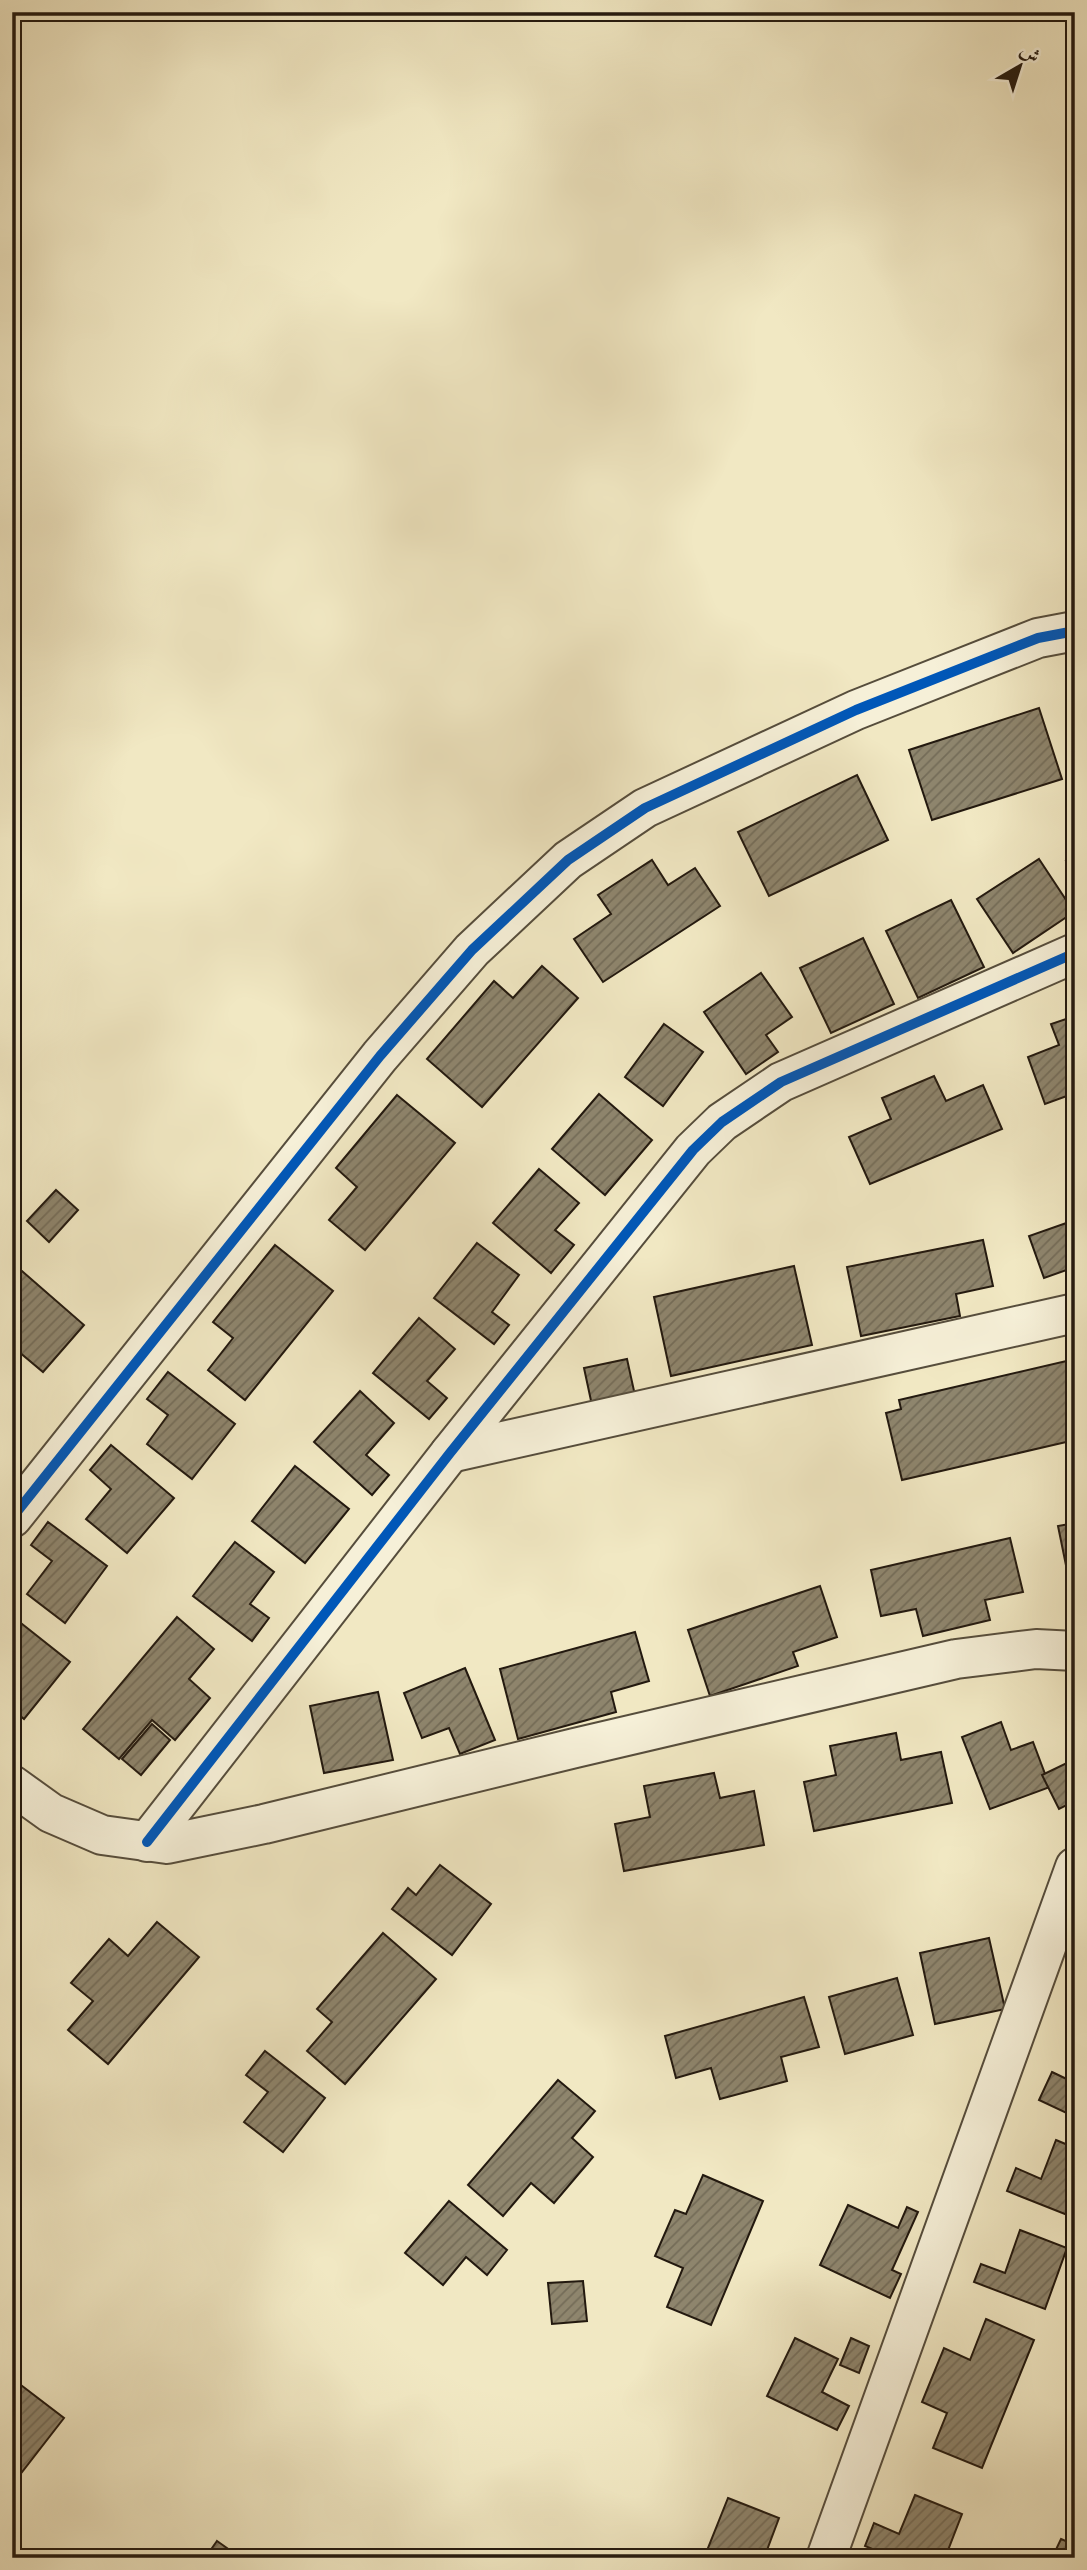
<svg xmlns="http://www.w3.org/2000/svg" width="1087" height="2570" viewBox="0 0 1087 2570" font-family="'IM FELL English',Amiri,serif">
<defs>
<pattern id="building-hatch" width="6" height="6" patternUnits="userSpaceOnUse" patternTransform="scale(1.75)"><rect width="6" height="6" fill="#8e856d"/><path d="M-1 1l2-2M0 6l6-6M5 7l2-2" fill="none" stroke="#746c58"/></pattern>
</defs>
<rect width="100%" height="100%" fill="#f1e8c3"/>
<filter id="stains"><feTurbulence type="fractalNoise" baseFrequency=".00286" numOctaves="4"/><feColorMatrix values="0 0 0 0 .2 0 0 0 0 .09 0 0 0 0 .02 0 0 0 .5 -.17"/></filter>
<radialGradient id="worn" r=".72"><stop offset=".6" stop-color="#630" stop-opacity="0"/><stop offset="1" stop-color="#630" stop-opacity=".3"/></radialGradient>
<g fill="url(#building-hatch)" stroke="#23190f" stroke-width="2">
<polygon points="1039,708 1062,779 932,820 909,750"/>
<polygon points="857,775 888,840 769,896 738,832"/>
<polygon points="1075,857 1075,878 1066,861"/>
<polygon points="1039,859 1074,912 1013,953 977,899"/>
<polygon points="652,860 668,885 695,868 720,906 603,982 574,939 611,914 598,895"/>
<polygon points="951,900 984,967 918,998 886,931"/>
<polygon points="863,938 894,1004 831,1033 800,968"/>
<polygon points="542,966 578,998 482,1107 427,1059 494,981 513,998"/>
<polygon points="761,973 792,1017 766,1035 778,1052 746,1074 704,1012"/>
<polygon points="1075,1016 1075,1093 1045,1104 1028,1057 1059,1045 1051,1024"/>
<polygon points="664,1024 703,1052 663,1106 625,1077"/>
<polygon points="934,1076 946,1101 983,1085 1002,1129 870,1184 849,1137 891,1119 882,1098"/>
<polygon points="599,1094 652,1140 605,1195 552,1149"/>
<polygon points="397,1095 455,1143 365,1250 329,1220 357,1187 336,1168"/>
<polygon points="539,1169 579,1203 555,1230 574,1245 551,1273 493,1223"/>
<polygon points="56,1190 78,1210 49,1242 27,1221"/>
<polygon points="1075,1220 1075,1267 1044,1278 1029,1236"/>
<polygon points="983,1240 993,1286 956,1294 960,1316 861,1336 847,1267"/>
<polygon points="477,1243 519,1275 492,1312 509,1325 494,1344 434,1298"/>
<polygon points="275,1245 333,1291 245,1400 208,1370 233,1338 213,1322"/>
<polygon points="15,1265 84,1325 43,1372 12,1346 12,1269"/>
<polygon points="794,1266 812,1345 671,1376 654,1297"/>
<polygon points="419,1318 455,1349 427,1381 447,1398 429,1419 373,1373"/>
<polygon points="627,1359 636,1400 593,1410 584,1368"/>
<polygon points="1075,1359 1075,1440 902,1480 886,1413 901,1409 899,1400"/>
<polygon points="168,1372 235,1424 192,1479 147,1444 168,1415 147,1399"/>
<polygon points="360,1391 394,1423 366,1455 389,1475 372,1495 314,1442"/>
<polygon points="111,1445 174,1498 127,1553 86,1519 111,1489 90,1470"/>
<polygon points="295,1466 349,1509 305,1563 252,1521"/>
<polygon points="48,1522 107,1566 65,1623 27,1594 52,1561 31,1545"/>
<polygon points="1075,1523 1075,1579 1069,1580 1058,1526"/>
<polygon points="1010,1538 1023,1592 985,1600 990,1620 923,1636 916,1609 881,1616 871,1570"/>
<polygon points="235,1542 274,1572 250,1604 269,1618 252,1641 193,1596"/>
<polygon points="820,1586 837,1637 793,1652 798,1666 710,1696 688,1630"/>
<polygon points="12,1616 70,1662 24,1719 12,1709"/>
<polygon points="177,1617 214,1649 189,1679 210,1698 175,1740 152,1720 119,1759 83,1729"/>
<polygon points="635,1632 649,1681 611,1692 616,1712 518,1739 500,1669"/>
<polygon points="465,1668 495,1740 460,1754 449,1728 422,1738 404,1693"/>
<polygon points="378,1692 393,1760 324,1773 310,1706"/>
<polygon points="1001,1722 1011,1750 1033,1742 1050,1787 990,1809 962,1737"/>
<polygon points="152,1724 170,1740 141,1775 122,1759"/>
<polygon points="896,1733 901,1760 941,1752 952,1803 814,1831 804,1782 836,1775 830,1746"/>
<polygon points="1073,1760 1075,1801 1059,1809 1042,1775"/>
<polygon points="714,1773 720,1798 754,1791 764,1845 624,1871 615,1824 650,1817 644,1786"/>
<polygon points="440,1865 491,1904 452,1955 392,1909 408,1888 416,1895"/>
<polygon points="157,1922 199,1957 108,2064 68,2030 93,2001 71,1983 109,1939 128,1956"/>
<polygon points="383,1933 436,1979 345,2084 307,2051 332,2022 317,2009"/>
<polygon points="989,1938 1005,2009 935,2024 920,1953"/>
<polygon points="897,1978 913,2035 845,2054 829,1997"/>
<polygon points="804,1997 819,2047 781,2057 787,2081 720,2099 711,2068 676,2078 665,2036"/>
<polygon points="265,2051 325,2098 283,2152 244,2122 268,2092 246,2075"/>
<polygon points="1052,2072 1075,2083 1075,2117 1039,2100"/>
<polygon points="558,2080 595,2111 572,2138 593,2157 554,2203 531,2183 503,2216 468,2185"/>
<polygon points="1056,2140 1075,2148 1075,2218 1007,2191 1016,2168 1041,2179"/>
<polygon points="703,2175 763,2201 711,2325 667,2307 683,2268 655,2256 675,2210 686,2214"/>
<polygon points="449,2201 507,2250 487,2275 466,2257 443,2285 405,2253"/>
<polygon points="848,2205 898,2228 907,2207 918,2212 892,2270 901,2274 890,2298 820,2265"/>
<polygon points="1020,2230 1067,2248 1045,2309 974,2282 981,2264 1005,2273"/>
<polygon points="583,2281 587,2321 552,2324 548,2283"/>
<polygon points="986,2319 1034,2340 982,2468 933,2448 947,2413 922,2402 944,2348 970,2360"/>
<polygon points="795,2338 838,2359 822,2392 849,2406 837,2430 767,2396"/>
<polygon points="851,2338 869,2346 859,2373 840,2365"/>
<polygon points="13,2379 64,2418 22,2472 12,2464"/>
<polygon points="915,2495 962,2514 945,2558 894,2558 865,2546 874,2523 899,2534"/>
<polygon points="728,2498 779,2518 764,2558 704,2558"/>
<polygon points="1061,2539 1075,2545 1075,2558 1052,2558"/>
<polygon points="217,2541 241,2558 205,2558"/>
</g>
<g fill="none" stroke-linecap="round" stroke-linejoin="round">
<defs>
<g id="minor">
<polyline points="450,1453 1075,1313"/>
<polyline points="12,1518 380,1056 472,950 568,860 645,808 856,710 1038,638 1075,631"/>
<polyline points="12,1785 51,1813 102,1835 167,1844 264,1824 575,1748 956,1659 1036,1649 1075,1651"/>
<polyline points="147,1842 450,1453 693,1150 722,1122 781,1082 1075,953"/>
<polyline points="826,2558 1075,1867"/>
</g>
</defs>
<use href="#minor" stroke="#564d3c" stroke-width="42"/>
<use href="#minor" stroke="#f6f0d8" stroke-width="38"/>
<defs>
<g id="cycleway">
<polyline points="12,1518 380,1056 472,950 568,860 645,808 856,710 1038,638 1075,631"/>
<polyline points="147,1842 450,1453 693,1150 722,1122 781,1082 1075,953"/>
</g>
</defs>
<use href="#cycleway" stroke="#f6f0d8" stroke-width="15"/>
<use href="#cycleway" stroke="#0057b8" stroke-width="10"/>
</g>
<rect width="1087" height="2570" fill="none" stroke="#f1e8c3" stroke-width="42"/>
<rect x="14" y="14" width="1059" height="2542" fill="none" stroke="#23190f" stroke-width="3.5"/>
<rect x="21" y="21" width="1045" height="2528" fill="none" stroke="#23190f" stroke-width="2"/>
<g transform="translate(1020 66) rotate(39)" stroke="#f6f0d8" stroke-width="5" paint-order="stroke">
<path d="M0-5L12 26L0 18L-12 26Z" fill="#23190f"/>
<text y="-10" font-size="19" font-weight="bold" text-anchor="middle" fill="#23190f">ش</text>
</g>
<rect width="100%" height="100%" filter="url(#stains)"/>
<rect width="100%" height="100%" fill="url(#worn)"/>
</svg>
